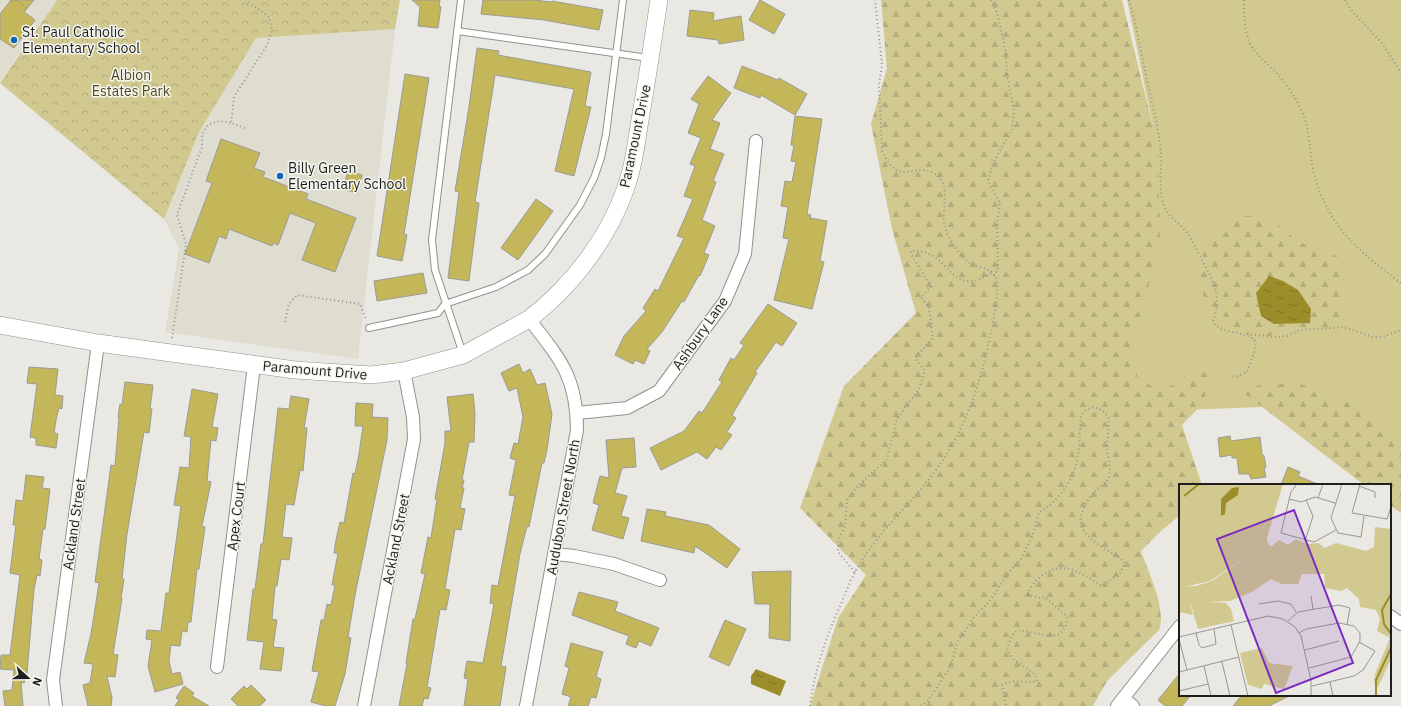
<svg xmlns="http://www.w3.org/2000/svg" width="1401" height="706" viewBox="0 0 1401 706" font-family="'IBM Plex Sans',sans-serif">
<defs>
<pattern id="forest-firs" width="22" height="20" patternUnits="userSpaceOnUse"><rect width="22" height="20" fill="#d1c98f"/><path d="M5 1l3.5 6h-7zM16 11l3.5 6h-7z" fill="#b3ac7b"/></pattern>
<pattern id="park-crowns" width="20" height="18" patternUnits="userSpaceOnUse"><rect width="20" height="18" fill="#d1c98f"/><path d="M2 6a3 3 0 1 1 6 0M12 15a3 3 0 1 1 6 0" fill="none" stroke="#b3ac7b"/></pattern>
<pattern id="water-ripples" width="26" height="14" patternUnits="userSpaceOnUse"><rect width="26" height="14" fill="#9a8d2a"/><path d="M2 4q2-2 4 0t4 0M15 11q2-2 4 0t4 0" fill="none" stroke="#7d7323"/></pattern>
</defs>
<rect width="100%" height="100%" fill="#e9e8e3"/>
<g fill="#deddd0">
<polygon points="0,0 57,0 0,81"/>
<polygon points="395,29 358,359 165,332 179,249 164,219 199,132 256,37"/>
</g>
<polygon fill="#d1c98f" points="1127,0 1401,0 1401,453 1286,406 1133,412 1119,334 1154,131"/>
<g fill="url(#forest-firs)">
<path d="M 881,0 L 1122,0 L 1158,147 L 1160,243 L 1132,348 L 1138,379 L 1159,390 L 1176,384 L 1187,373 L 1205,372 L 1210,380 L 1202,404 L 1182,425 L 1202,485 L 1180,485 L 1180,515 L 1161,531 L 1141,551 C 1148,571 1167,610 1159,630 L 1107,681 L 1093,706 L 810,706 L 838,618 L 866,575 L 800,508 L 844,386 L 916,313 L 892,229 L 871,124 L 887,68 Z"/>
<path d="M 1237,215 L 1268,217 L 1299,242 L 1337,256 C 1342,282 1347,308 1337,333 L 1285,331 L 1266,337 L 1238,331 L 1212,319 C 1193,279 1195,238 1237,215 Z"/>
<polygon points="1298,383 1346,401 1382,424 1401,442 1401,513 1390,505 1390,485 1364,485 1236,387"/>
</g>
<polygon fill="url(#park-crowns)" points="57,0 400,0 395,29 256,38 199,132 164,219 0,83"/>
<g fill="url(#water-ripples)">
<polygon points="1269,276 1283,281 1298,290 1311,309 1310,323 1274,324 1261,316 1256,293"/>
<polygon points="756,669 786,681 780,696 751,684 751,676"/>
</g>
<g fill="#c4b759" stroke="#9b9b96">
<polygon points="11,0 34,0 24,12 35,20 14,48 0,39 0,14"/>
<polygon points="412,0 440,0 439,6 441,7 438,28 418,26 420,7"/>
<polygon points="483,0 535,0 551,2 552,1 603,10 599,30 544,20 481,14"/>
<polygon points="760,0 785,14 774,34 749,20"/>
<polygon points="690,10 714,13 713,21 741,16 744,40 719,44 718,40 687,36"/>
<polygon points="477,48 499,51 498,55 591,72 585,106 591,107 574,176 555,171 574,89 495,75 475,202 479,203 469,281 448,278 459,192 455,191 469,107"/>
<polygon points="742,66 778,80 779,78 807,94 795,115 761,95 760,98 734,88"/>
<polygon points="405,74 429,78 404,234 407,235 402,261 377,256"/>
<polygon points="708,76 731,93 712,120 720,123 710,149 724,154 713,181 716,182 702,220 715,226 704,253 709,255 700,276 699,275 684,302 682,301 662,332 647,349 650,351 644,364 635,360 633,364 615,355 624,336 646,311 643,308 655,289 658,291 684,238 677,236 693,199 684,196 695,166 690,164 701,138 688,133 699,104 691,99"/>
<polygon points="795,116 822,119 807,214 811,215 810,218 827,221 820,261 824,262 812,309 774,300 789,239 783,238 788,207 781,206 785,181 792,182 796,162 791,161 794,145 791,145"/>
<polygon points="221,139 260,153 254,168 265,172 263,177 308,194 306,199 356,218 335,272 302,260 316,223 290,213 278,245 273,243 272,246 229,229 226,239 219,236 209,263 185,254 212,183 206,181"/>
<polygon points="348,171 362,175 357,193 343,189"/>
<polygon points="536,199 553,211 518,260 501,248"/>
<polygon points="423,273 427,293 377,301 374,281"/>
<polygon points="768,304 797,323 782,346 776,342 755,372 757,373 732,415 736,418 727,432 732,435 721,450 716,447 707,459 697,452 661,470 650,448 684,431 699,411 702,413 722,382 719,380 731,358 734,360 744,345 740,343"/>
<polygon points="519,364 523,373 530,369 537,385 545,383 552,414 547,450 544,463 542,463 529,527 527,526 520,554 501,666 506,667 500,706 464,706 468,679 464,678 467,661 483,663 494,604 490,603 492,585 498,586 515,496 509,495 516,460 510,458 514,443 518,444 523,417 517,388 509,391 501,373"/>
<polygon points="29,367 58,369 55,395 63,396 62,409 59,408 56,420 54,433 58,434 56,448 36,445 36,438 30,437 37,384 27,383"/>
<polygon points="125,382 153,385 150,409 152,409 149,433 144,432 127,534 122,579 124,579 121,599 122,599 113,654 118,655 115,677 107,676 112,698 111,706 88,706 83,685 90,683 93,664 84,663 91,634 99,583 95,582 111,465 115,466 119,417 118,417 120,404 122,405"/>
<polygon points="192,389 218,394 212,427 218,428 216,441 211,440 207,481 211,482 202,526 205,527 199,569 197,569 191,622 188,622 187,632 182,631 180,646 171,645 169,661 172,674 180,672 183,684 155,692 148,666 152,640 146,639 147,630 161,631 166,593 169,593 181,506 174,505 180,467 189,468 191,437 184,436"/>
<polygon points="473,394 475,413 474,442 469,442 462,480 464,480 462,488 464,488 460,508 465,509 461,530 455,529 445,589 450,590 446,610 440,609 429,676 427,687 431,688 428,699 424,698 422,706 399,706 407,664 406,663 413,619 415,619 425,574 421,573 428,537 431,538 437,499 435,499 445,443 445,431 451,431 447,397"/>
<polygon points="291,396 309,399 304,428 307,428 303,471 300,470 294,505 286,504 282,537 292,538 289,560 281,559 277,586 275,586 272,619 277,620 273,647 284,648 281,671 260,669 264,642 247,640 253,589 255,589 261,544 263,544 278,408 289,409"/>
<polygon points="356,403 373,404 372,417 388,418 387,440 355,595 348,637 351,638 345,674 335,706 326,706 311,702 319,672 312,671 321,620 324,620 327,604 331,605 335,585 332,585 338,553 334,553 336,540 340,522 344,523 353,473 355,474 359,454 363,426 355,426"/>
<polygon points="1230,436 1231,441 1260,437 1262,454 1264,456 1266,467 1264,468 1266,477 1251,479 1249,474 1239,474 1237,458 1232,458 1232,455 1220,457 1218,438"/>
<polygon points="634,438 636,467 622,468 615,493 627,496 621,516 629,518 623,539 592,530 599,505 593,503 600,476 609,478 606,440"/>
<polygon points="1288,467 1300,472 1298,476 1320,485 1281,485"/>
<polygon points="26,475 44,477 42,488 50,489 45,529 43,529 39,559 42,560 40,576 37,575 34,589 27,673 24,683 21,682 23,706 5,706 3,691 12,690 14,670 0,669 1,655 10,655 20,575 10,573 16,525 13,525 16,500 23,501"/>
<polygon points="647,509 666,512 665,516 709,525 740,549 727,568 695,546 694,553 641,541"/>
<polygon points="791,571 790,641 769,638 770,604 755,604 752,572"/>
<polygon points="579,592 618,602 615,611 659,628 651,646 639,641 636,648 626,644 629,636 572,615"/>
<polygon points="725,620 746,629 729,666 709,657"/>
<polygon points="571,643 603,652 596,677 601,679 596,698 591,697 588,706 568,706 571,697 562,694 569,668 565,666"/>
<polygon points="1180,673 1180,695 1191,695 1182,706 1165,706 1158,700"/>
<polygon points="251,685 266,700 260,706 238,706 231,699 244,686 247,689"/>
<polygon points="184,686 194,693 192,696 209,706 175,706 179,700 176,698"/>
<polygon points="1242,695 1291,695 1269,706 1233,706"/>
</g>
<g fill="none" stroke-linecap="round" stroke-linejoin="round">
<defs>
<g id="lane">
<polyline points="461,0 432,240 435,270 463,354"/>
<polyline points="457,31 649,58"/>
<polyline points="369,328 438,313 445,304 496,287 528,270 545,254 580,205 594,178 601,158 606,134 623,0"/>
</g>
<g id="street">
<polyline points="577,413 627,408 659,391 725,301 745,254 756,141"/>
<polyline points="555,554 574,556 614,564 660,580"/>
<polyline points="1390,616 1401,624"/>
<polyline points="217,667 254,365"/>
<polyline points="1123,698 1133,706"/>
<polyline points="56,706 53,680 98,343"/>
<polyline points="364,706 414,439 413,417 404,371"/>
<path d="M 526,706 L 577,430 C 577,377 560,359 529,319"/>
<polyline points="1117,706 1180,626"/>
</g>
<path id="secondary" d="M 0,325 L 98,343 L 295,370 L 371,375 L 404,371 L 463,355 L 529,319 C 574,285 615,230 630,174 C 635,157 637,138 640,120 C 647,80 653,40 659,0"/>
</defs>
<use href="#lane" stroke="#92918c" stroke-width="8"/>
<use href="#street" stroke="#92918c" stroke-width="14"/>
<use href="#secondary" stroke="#92918c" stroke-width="18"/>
<g stroke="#949490" stroke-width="2" stroke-dasharray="1 3" stroke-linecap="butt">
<polyline points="16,0 27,9"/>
<polyline points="991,0 998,16 1006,53 1007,75 1014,111 1012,129 993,163 988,181 1000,203 997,224 998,268 994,276"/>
<path d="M 1129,0 C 1137,26 1141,53 1147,80 C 1152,104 1159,129 1161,154 C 1162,171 1158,189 1164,205 C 1168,217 1178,222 1185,230 C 1192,239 1195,247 1200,256 C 1212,280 1223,293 1213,322 C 1222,334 1242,331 1254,339 L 1256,345 L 1254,353 L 1247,372 L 1236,377 L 1230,375"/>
<path d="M 1244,0 C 1244,13 1244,26 1248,39 C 1253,54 1269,64 1279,76 C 1288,86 1295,97 1301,109 C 1311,130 1309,155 1315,177 C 1328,227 1362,254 1401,283"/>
<polyline points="1345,0 1352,11 1382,43 1401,73"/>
<polyline points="245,128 231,123 234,97 267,45 272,30 269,17 246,0"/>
<polyline points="285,322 289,304 297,295 360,304 366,319"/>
<polyline points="1247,334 1275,337 1287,336 1300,330 1344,327 1373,337 1382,337 1401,330"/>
<polyline points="172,338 186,244 177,215 202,147 202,134 208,125 219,121 231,123"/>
<path d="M 855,572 L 838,552 L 838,541 L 845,526 L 847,500 L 858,486 L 887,459 L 897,419 L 919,389 L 925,371 L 915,358 L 933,338 L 929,307 L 921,297 L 931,287 L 911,254 L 911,251 C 943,248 947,281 969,281 C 977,282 985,276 992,273"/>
<path d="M 810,706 C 815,668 825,641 840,606 C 845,595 849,583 855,572 C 875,535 908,507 933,474 C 965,432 981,383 991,331 C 994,320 1000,287 996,278 C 990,266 980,269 970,263 C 961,258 948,237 945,228 C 940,211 953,185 935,174 C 912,160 901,190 882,151 L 879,84 L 882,65 L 875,0"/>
<path d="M 921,706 L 928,701 L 951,666 L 957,643 L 974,617 L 989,602 L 1010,571 L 1021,559 L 1032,537 L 1039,512 C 1047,509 1052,503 1058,497 C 1082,470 1078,449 1081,416 L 1085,411 L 1093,407 L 1102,410 L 1109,418 C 1109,429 1107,440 1107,451 C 1108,460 1113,473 1107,481 C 1104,486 1099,487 1096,490 C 1087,500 1076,516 1083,529 C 1091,545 1113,550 1125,563 L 1120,573 L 1102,586 C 1081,573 1060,557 1038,579 C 1034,583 1029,588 1028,594 L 1040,598 L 1045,597 C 1052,605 1060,609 1067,617 L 1066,626 L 1060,634 L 1051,636 L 1018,630 L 1013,634 L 1007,648 C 1014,667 1036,668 1037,681 C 1026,684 1013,678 1002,685 L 1006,706"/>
</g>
<use href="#lane" stroke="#fff" stroke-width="6"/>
<use href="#street" stroke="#fff" stroke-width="12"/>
<use href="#secondary" stroke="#fff" stroke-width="17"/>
</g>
<g fill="#0f67b5" stroke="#f6f6f0" stroke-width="1.5">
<circle cx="14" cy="40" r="4"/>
<circle cx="280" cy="176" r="4"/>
</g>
<g text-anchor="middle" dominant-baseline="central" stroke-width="3" stroke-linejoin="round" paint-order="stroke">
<g font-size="14" fill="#1e1e1c" stroke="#f6f6f0" text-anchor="start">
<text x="22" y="32">St. Paul Catholic<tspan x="22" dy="16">Elementary School</tspan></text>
<text x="288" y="168">Billy Green<tspan x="288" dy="16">Elementary School</tspan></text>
</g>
<g font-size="14" fill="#4e4920" stroke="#f6f6f0">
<text x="131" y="75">Albion<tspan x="131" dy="16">Estates Park</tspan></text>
</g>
<g font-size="14" fill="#1e1e1c" stroke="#f6f6f0">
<text transform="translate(635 136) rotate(-78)">Paramount Drive</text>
<text transform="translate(700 333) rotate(-55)">Ashbury Lane</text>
<text transform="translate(315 370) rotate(5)">Paramount Drive</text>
<text transform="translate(563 507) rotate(-80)">Audubon Street North</text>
<text transform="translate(236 516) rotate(-83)">Apex Court</text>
<text transform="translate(74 524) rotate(-82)">Ackland Street</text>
<text transform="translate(396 539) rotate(-79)">Ackland Street</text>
</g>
</g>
<g transform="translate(1179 484)">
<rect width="212" height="212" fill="#e9e8e3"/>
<path d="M 0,0 L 102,0 L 84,44 L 93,70 L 62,77 L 31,97 L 0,104 Z" fill="#d1c98f"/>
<path d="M 64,0 L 86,0 L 75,11 ZM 90,0 L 104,0 L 87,57 L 84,45 L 92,22 L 93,6 ZM 16,3 L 18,9 L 11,40 L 0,62 L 0,34 L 6,32 L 14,19 L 14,15 L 7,9 ZM 196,43 L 212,45 L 212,175 L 199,203 L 195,198 L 196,190 L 211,154 L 198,147 L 201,135 L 197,126 L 181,123 L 180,115 L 168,104 L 163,107 L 146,104 L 145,90 L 123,90 L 119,100 L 103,100 L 92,95 L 73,108 L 51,117 L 11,119 L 14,131 L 0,128 L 0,103 L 17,102 L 33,97 L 64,76 L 90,68 L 87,60 L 93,62 L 100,56 L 109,61 L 117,55 L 129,60 L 140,59 L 145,64 L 157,59 L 187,67 L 195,63 ZM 77,48 L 81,63 L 74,66 L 69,66 L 67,61 L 68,52 Z" fill="#d1c98f"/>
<path d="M 11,117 L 47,119 L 52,125 L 55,137 L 19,145 ZM 83,164 L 90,179 L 114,182 L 105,205 L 85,200 L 83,205 L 69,201 L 61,169 Z" fill="#d1c98f"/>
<path d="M 60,3 L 59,11 L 47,19 L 46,30 L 42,32 L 42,15 L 53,4 Z" fill="#9a8d2a"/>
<path fill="none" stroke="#9a8d2a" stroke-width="2" d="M 5,12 L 20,0M 212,110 L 203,126 L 205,140 L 212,150M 197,212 L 197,196 L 212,164"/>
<path fill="none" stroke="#989793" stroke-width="1" d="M 118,0 L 112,8 L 102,49 L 135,58 L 157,46M 163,0 L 152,34 L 159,49 L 182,53 L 185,32M 181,0 L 173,29 L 208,35 L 212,23M 180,2 L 196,8 L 196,14M 139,14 L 144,0M 110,15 L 122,18 L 136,13 L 156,19M 126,57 L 134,32 L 127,16M 132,112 L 134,125M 80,120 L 99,117 L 112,120 L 117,128M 109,137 L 119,128 L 160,121 L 171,124 L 168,140M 52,141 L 69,212M 17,149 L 20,161 L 23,164 L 37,160 L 35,145M 120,149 L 127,145 L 160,139 L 175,142 L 181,149 L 181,157 L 172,173 L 130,184M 0,153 L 89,132 L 104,135 L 116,143 L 122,152 L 132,196 L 132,212M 0,155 L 8,186M 126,166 L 160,157M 43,178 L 51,212M 25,182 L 32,212M 0,188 L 60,173M 151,198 L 154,212M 133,202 L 175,192 L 184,186 L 196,167 L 180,158M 0,207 L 29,200"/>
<path fill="#7b2cbf" fill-opacity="0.15" stroke="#7b2cbf" stroke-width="2" d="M 115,26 L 174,179 L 97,209 L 38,55 Z"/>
<rect width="212" height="212" fill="none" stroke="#1e1e1c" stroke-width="2"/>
</g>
<g transform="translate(28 678) rotate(111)" stroke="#f6f6f0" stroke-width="3" paint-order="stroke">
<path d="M0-3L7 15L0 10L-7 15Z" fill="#1e1e1c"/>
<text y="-6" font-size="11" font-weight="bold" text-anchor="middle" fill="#1e1e1c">N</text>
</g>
</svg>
